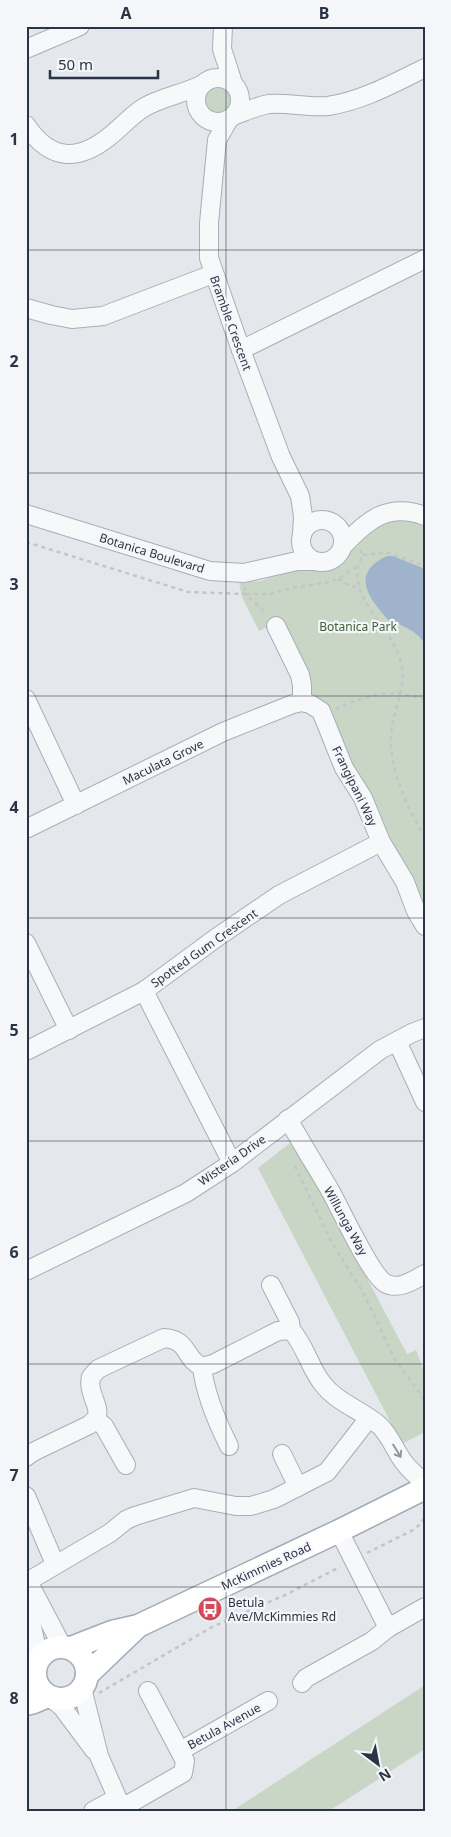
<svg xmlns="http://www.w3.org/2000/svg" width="451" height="1837" viewBox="0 0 451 1837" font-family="'Noto Sans',sans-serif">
<rect width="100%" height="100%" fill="#e4e7ec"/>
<g fill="#c9d6c5">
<circle cx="218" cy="101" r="14"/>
<path d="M 399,519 L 410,520 L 425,525 L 425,914 L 311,696 C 311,670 292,643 280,620 L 259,631 L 242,597 L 239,582 L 261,581 L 295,567 L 328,566 L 342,559 L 355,541 L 386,522 Z"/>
<polygon points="294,1140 407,1354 416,1350 425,1374 425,1432 402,1444 258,1168"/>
<polygon points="425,1685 425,1749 329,1811 232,1811"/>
</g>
<path fill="#9fb4cc" d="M 387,556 L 393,556 L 425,569 L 425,644 C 418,633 408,628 396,623 L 394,626 C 373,603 346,575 387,556 Z"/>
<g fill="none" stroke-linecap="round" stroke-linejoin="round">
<defs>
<g id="minor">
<polyline points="223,26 222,49 233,83"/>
<polyline points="26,49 80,26"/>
<circle cx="218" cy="100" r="22"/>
<path d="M 233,116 C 244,112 257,106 269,104 C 287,102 308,108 328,106 C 362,101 394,83 425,68"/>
<polyline points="229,119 217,140 209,223 209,258 241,350 281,457 300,496 303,516 302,535"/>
<path d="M 26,125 C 50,161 78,162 110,136 C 121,127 131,116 143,108 C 161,97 184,94 203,84"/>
<polyline points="26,308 51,315 72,319 103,316 213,274"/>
<polyline points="241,350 425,259"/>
<polyline points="26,514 210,571 244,573 297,561 314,561"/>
<circle cx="322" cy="541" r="21"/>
<path d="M 343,546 C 367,520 388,502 425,516"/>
<polyline points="276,626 300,675 302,685 302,702"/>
<polyline points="26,699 76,805"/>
<polyline points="26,829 223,732 293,704 302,702 310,704 321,711 344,768 363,798 381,842 405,882 416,911 425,926"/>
<polyline points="26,943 69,1030"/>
<polyline points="144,991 232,1163"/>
<polyline points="397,1041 425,1102"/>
<polyline points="26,1051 144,991 216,938 279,895 381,842"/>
<path d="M 288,1119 C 302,1144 317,1168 331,1192 C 341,1210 371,1275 385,1283 C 398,1291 414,1280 425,1274"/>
<polyline points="26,1271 186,1193 232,1163 380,1050 412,1033 425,1028"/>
<polyline points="271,1285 290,1322 291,1330"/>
<path d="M 202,1367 C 205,1394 217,1422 229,1446"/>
<polyline points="96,1420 104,1426 126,1465"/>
<polyline points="282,1454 298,1487"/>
<path d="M 26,1457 L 33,1452 L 89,1425 C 105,1413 94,1405 91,1389 C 90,1385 90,1381 91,1377 L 98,1369 L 164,1338 C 190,1340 183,1358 202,1367 L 213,1364 L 278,1331 L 291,1330 C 305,1345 309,1366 322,1383 C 337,1403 362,1410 380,1426 C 390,1436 395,1450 403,1461 C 409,1470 417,1476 425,1483"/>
<polyline points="26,1496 55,1564"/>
<polyline points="339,1531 388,1628"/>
<polyline points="32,1589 62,1646"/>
<polyline points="39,1658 31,1623 30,1584 32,1579 110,1533 126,1520 135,1516 194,1498 236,1506 251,1506 274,1499 327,1472 369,1418"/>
<polyline points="302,1683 306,1678 372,1641 388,1628 425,1607"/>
<polyline points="82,1688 99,1756 123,1811"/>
<polyline points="51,1698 62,1707 94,1750"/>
<polyline points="180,1751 268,1701"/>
<polyline points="122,1808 183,1773 185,1761 148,1691"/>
<polyline points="93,1811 117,1798"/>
</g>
<g id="major">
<circle cx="61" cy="1673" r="26"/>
<polyline points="71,1648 112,1632 138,1626 339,1531 425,1488"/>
<polyline points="87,1675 137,1627"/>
<polyline points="26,1704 34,1702 48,1696"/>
</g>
</defs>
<use href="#minor" stroke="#a9aeb7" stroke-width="20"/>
<use href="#major" stroke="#a3abb8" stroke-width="25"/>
<g stroke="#c2c5cb" stroke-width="2.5" stroke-dasharray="4 4" stroke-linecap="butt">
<polyline points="26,542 188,592 245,594 267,614"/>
<path d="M 361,550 C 364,558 359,560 358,567 C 356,574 358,584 360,590 C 371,617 396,637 402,666 C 405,687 396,706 392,726 C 386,765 406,805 425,837"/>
<polyline points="363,555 386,552 425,566"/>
<polyline points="338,579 350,586 359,587"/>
<polyline points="245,587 245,594 270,594 291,588 329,582 338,579 358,566"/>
<path d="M 336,709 C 355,700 381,691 401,694 C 409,695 417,697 425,699"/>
<polyline points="295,1166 331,1241 364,1294 394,1358 425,1400"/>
<polyline points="367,1553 413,1530 419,1525 425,1517"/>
<polyline points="99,1693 212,1627 285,1595 340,1567"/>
</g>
<use href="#minor" stroke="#f7f8fa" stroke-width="18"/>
<use href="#major" stroke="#fff" stroke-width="22"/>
</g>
<defs><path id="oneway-shaft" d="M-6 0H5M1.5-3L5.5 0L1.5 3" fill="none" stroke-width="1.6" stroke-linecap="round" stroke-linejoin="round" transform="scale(1.25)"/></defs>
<use stroke="#9196a0" href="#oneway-shaft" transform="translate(397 1451) rotate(59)"/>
<path fill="none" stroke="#2b3445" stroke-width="1" stroke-opacity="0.55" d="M 226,26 L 226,1811M 26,250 L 425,250M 26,473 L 425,473M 26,696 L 425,696M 26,918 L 425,918M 26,1141 L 425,1141M 26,1364 L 425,1364M 26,1587 L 425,1587"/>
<defs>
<symbol id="bus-disc" viewBox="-11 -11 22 22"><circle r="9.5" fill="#d1495b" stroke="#f4f6f9"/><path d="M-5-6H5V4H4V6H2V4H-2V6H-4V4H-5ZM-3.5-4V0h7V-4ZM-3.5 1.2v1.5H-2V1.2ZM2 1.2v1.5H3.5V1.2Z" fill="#fff"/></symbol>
</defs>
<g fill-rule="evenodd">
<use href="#bus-disc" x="196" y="1595" width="28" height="28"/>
</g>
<g text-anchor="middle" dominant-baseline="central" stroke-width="4.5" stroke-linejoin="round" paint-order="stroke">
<g font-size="12" fill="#2b3445" stroke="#f4f6f9">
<text transform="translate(231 323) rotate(70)">Bramble Crescent</text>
<text transform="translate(152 553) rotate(17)">Botanica Boulevard</text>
<text transform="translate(163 762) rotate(-26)">Maculata Grove</text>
<text transform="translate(355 786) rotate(64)">Frangipani Way</text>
<text transform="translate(204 948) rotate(-35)">Spotted Gum Crescent</text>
<text transform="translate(232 1160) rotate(-35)">Wisteria Drive</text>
<text transform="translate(346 1221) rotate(61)">Willunga Way</text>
<text transform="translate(266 1566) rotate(-25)">McKimmies Road</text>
<text transform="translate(224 1726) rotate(-29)">Betula Avenue</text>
</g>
<g font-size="12" fill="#3f6138" stroke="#f4f6f9">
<text x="358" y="626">Botanica Park</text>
</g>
<g font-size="12" fill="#2b3445" stroke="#f4f6f9" text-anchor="start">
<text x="228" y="1602">Betula<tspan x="228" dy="14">Ave/McKimmies Rd</tspan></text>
</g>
</g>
<rect width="451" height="1837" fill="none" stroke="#f4f6f9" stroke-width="55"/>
<g transform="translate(378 1764) rotate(148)" stroke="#f4f6f9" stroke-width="4" paint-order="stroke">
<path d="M0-4L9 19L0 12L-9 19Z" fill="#2b3445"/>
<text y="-8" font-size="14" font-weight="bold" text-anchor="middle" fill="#2b3445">N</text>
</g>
<path d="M50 70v8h108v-8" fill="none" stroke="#2b3445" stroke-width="2.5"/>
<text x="58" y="70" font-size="15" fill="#2b3445" stroke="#f4f6f9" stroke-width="4" paint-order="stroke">50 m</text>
<rect x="28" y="28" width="396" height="1782" fill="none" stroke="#2b3445" stroke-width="2"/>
<g font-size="16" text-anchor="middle" font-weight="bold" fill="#2b3445">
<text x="126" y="19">A</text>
<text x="324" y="19">B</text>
<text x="14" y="145">1</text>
<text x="14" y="367">2</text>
<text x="14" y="590">3</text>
<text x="14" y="813">4</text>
<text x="14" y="1036">5</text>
<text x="14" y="1258">6</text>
<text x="14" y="1481">7</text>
<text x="14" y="1704">8</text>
</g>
</svg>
